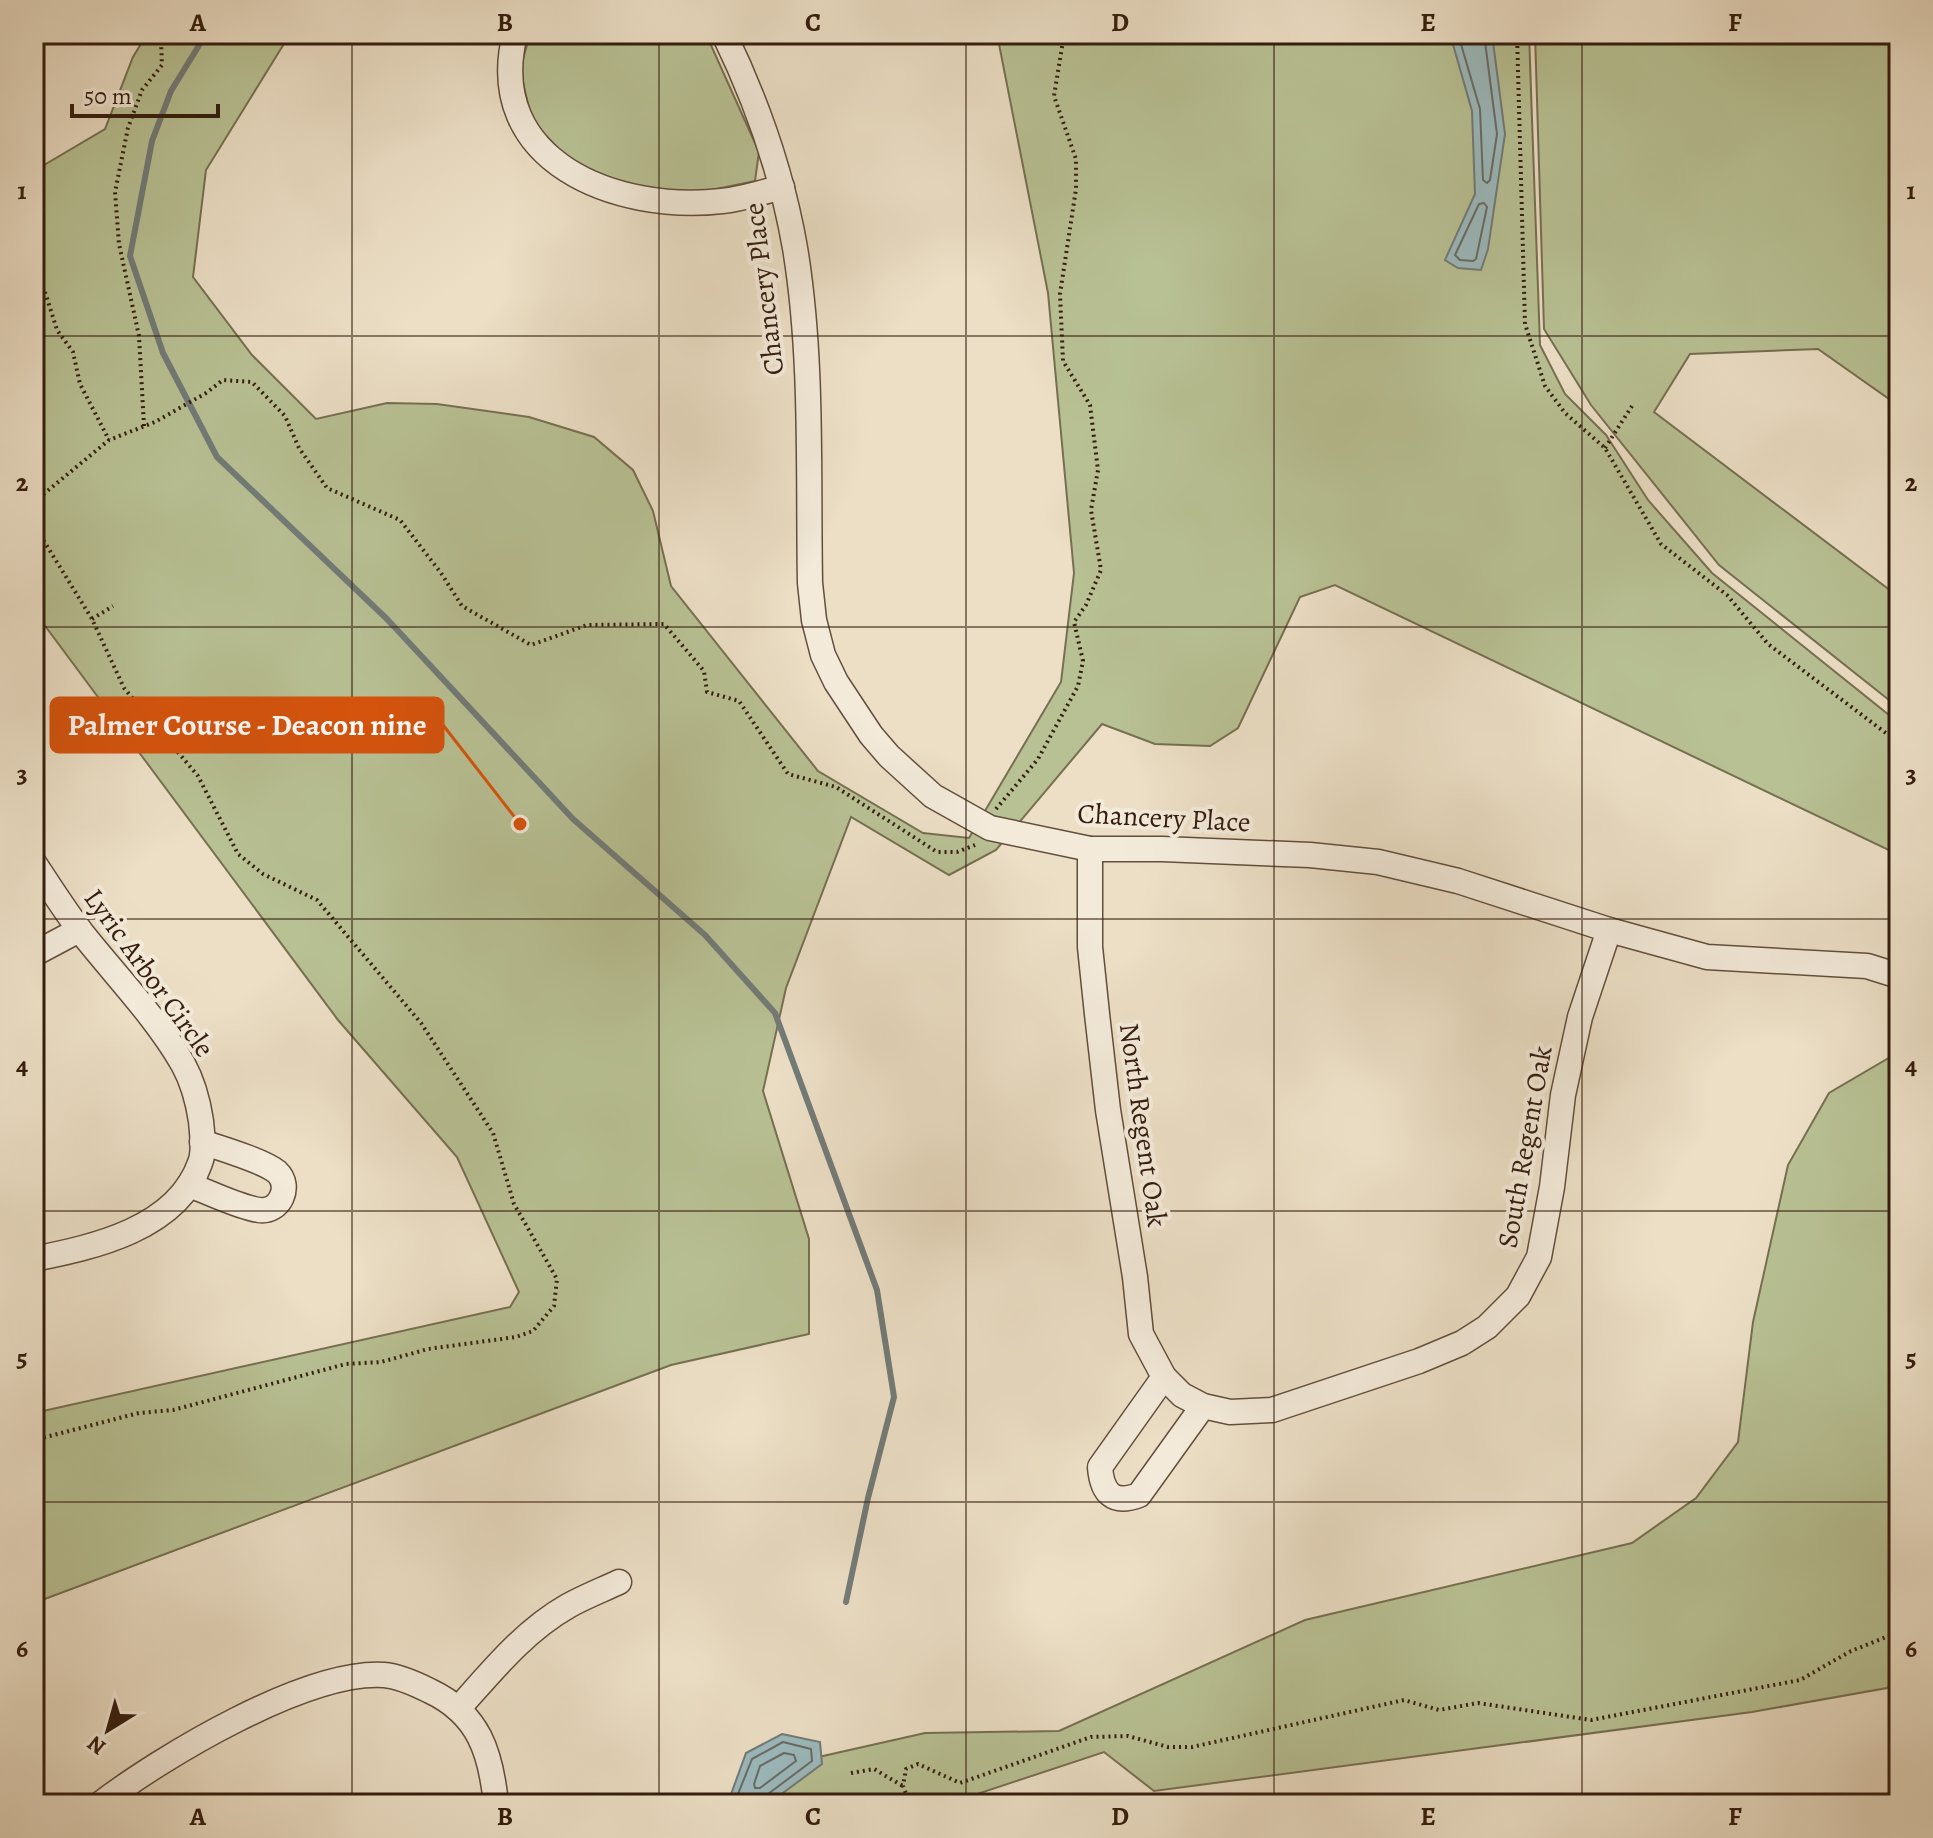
<svg xmlns="http://www.w3.org/2000/svg" width="1933" height="1838" viewBox="0 0 1933 1838" font-family="Alegreya,serif">
<rect width="100%" height="100%" fill="#ecdfc6"/>
<filter id="stains"><feTurbulence type="fractalNoise" baseFrequency=".0025" numOctaves="4"/><feColorMatrix values="0 0 0 0 .2 0 0 0 0 .09 0 0 0 0 .02 0 0 0 .5 -.17"/></filter>
<radialGradient id="worn" r=".72"><stop offset=".6" stop-color="#630" stop-opacity="0"/><stop offset="1" stop-color="#630" stop-opacity=".3"/></radialGradient>
<g fill="#b8c194" stroke="#766f51" stroke-width="2">
<polygon points="147,34 290,34 206,170 193,277 252,355 316,419 387,403 437,404 529,417 594,437 633,470 653,511 671,586 818,771 923,833 969,838 1061,682 1074,573 1048,293 997,34 1529,34 1540,345 1565,394 1606,435 1648,500 1712,573 1899,723 1899,855 1335,585 1300,597 1238,728 1210,746 1155,744 1102,724 996,850 949,875 851,817 786,988 763,1091 809,1239 809,1334 671,1365 34,1603 34,1413 510,1307 519,1292 457,1157 338,1020 34,611 34,171 105,129 133,57"/>
<polygon points="530,34 706,34 759,152 755,181 702,192 651,189 609,179 572,163 532,121 520,70"/>
<polygon points="1535,34 1899,34 1899,406 1818,349 1690,354 1654,412 1899,597 1899,708 1719,565 1591,405 1544,329"/>
<polygon points="1899,1052 1899,1673 1887,1688 1752,1712 1154,1791 1104,1752 947,1804 740,1804 792,1763 925,1733 1059,1731 1305,1620 1632,1543 1696,1498 1738,1442 1753,1322 1788,1165 1829,1093"/>
</g>
<g fill="#9cbabe" stroke="#727b78" stroke-width="2">
<polygon points="1450,34 1492,34 1505,134 1488,249 1481,270 1458,268 1445,260 1475,194 1472,111"/>
<polygon points="782,1734 820,1742 822,1764 768,1804 723,1804 730,1797 746,1753"/>
</g>
<g fill="none" stroke-linecap="round" stroke-linejoin="round">
<g stroke="#686c66" stroke-width="2">
<polyline points="1458,34 1480,109 1483,180 1487,183 1490,180 1497,134 1484,34"/>
<polygon points="1484,203 1487,207 1476,259 1473,261 1460,260 1455,255 1479,204"/>
<polygon points="784,1753 794,1755 796,1761 760,1788 755,1788 754,1784 760,1766"/>
<polyline points="734,1804 752,1759 783,1742 811,1749 812,1761 768,1794 764,1804"/>
</g>
<polyline stroke="#727b78" stroke-width="6" points="206,34 171,91 152,141 130,256 163,353 217,457 387,619 573,819 705,935 775,1013 877,1290 894,1397 868,1498 846,1602"/>
<defs>
<g id="street">
<path d="M 515,34 C 483,162 617,213 722,201 C 742,199 763,192 782,187"/>
<path d="M 724,34 C 757,102 782,173 795,248 C 813,356 808,473 810,583 L 814,620 L 823,655 L 836,682 L 871,735 L 889,756 L 933,796 L 990,828 L 1090,849 L 1162,849 L 1310,855 L 1378,862 L 1458,881 L 1609,930 L 1707,957 L 1867,966 L 1899,976"/>
<polyline points="1090,849 1090,947 1097,1014 1108,1110 1135,1277 1141,1334 1164,1377 1182,1395 1203,1406 1230,1412 1272,1410 1419,1361 1462,1343 1487,1327 1518,1296 1539,1257 1552,1187 1563,1095 1580,1017 1609,930"/>
<path d="M 34,863 C 50,887 65,911 82,933 C 116,976 156,1017 183,1064 C 193,1082 198,1101 201,1121 C 202,1134 205,1151 200,1163 C 177,1229 94,1247 34,1259"/>
<polyline points="34,954 79,930"/>
<path d="M 189,1185 C 209,1192 238,1207 259,1210 C 280,1213 292,1186 277,1172 C 264,1161 220,1148 202,1142"/>
<path d="M 1164,1377 L 1100,1467 C 1102,1493 1113,1505 1139,1495 L 1203,1406"/>
<path d="M 458,1709 C 492,1671 524,1631 568,1606 C 584,1597 602,1590 619,1582"/>
<path d="M 100,1804 C 162,1757 306,1670 384,1675 C 399,1676 416,1684 430,1691 C 479,1714 491,1753 496,1804"/>
</g>
</defs>
<use href="#street" stroke="#624e3c" stroke-width="27"/>
<g stroke="#341d0e" stroke-width="4" stroke-dasharray="2 4" stroke-linecap="butt">
<polyline points="1517,34 1525,324 1545,386 1565,413 1605,448 1661,544 1727,595 1768,644 1899,743"/>
<polyline points="45,292 57,330 73,352 80,384 109,440"/>
<polyline points="144,426 139,336 119,244 115,192 128,128 142,90 162,65 161,42 164,34"/>
<polyline points="1605,448 1632,406"/>
<polyline points="34,502 109,440 155,422 206,393 223,380 252,382 285,416 299,448 327,488 400,520 441,573 462,606 531,645 587,625 664,624 704,671 707,692 739,701 788,774 836,787 937,852 957,852 975,845"/>
<polyline points="34,525 92,619 124,688 198,776 238,854 263,874 317,900 421,1023 493,1133 514,1204 557,1279 554,1306 533,1331 516,1337 428,1349 381,1362 346,1364 173,1410 139,1413 34,1440"/>
<polyline points="92,619 113,606"/>
<polyline points="996,809 1038,759 1078,686 1083,661 1074,622 1086,605 1101,570 1091,510 1098,470 1090,405 1063,361 1060,294 1076,189 1076,159 1054,96 1063,41 1060,34"/>
<polyline points="851,1773 874,1769 903,1786"/>
<polyline points="910,1804 903,1786 906,1769 918,1764 960,1783 1091,1737 1128,1736 1168,1747 1192,1747 1404,1700 1439,1710 1478,1703 1591,1720 1800,1680 1851,1651 1899,1632"/>
</g>
<use href="#street" stroke="#f3eada" stroke-width="24"/>
</g>
<path fill="none" stroke="#341d0e" stroke-width="2" stroke-opacity="0.55" d="M 352,34 L 352,1804M 659,34 L 659,1804M 966,34 L 966,1804M 1274,34 L 1274,1804M 1582,34 L 1582,1804M 34,336 L 1899,336M 34,627 L 1899,627M 34,919 L 1899,919M 34,1211 L 1899,1211M 34,1502 L 1899,1502"/>
<g text-anchor="middle" dominant-baseline="central" stroke-width="8" stroke-linejoin="round" paint-order="stroke">
<g font-size="28" fill="#341d0e" stroke="#f3eada">
<text transform="translate(764 289) rotate(-97)">Chancery Place</text>
<text transform="translate(1164 818) rotate(3)">Chancery Place</text>
<text transform="translate(149 973) rotate(54)">Lyric Arbor Circle</text>
<text transform="translate(1143 1125) rotate(82)">North Regent Oak</text>
<text transform="translate(1525 1147) rotate(-80)">South Regent Oak</text>
</g>
</g>
<path fill="none" stroke="#d6530c" stroke-width="3" d="M520 824L443 725"/>
<circle fill="#d6530c" stroke="#f3eada" stroke-width="3" cx="520" cy="824" r="8"/>
<rect fill="#d6530c" stroke="#d6530c" stroke-width="3" x="51" y="698" width="392" height="54" rx="8"/>
<g font-size="30" text-anchor="middle" font-weight="bold" fill="#fff">
<text x="247" y="735">Palmer Course - Deacon nine</text>
</g>
<rect width="1933" height="1838" fill="none" stroke="#ecdfc6" stroke-width="88"/>
<g transform="translate(108 1730) rotate(217)" stroke="#f3eada" stroke-width="6" paint-order="stroke">
<path d="M0-6L14 30L0 20L-14 30Z" fill="#341d0e"/>
<text y="-12" font-size="22" font-weight="bold" text-anchor="middle" fill="#341d0e">N</text>
</g>
<path d="M72 104v12h146v-12" fill="none" stroke="#341d0e" stroke-width="4"/>
<text x="84" y="104" font-size="24" fill="#341d0e" stroke="#f3eada" stroke-width="6" paint-order="stroke">50 m</text>
<rect x="44" y="44" width="1845" height="1750" fill="none" stroke="#341d0e" stroke-width="3"/>
<g font-size="26" text-anchor="middle" font-weight="bold" fill="#341d0e">
<text x="198" y="31">A</text>
<text x="505" y="31">B</text>
<text x="813" y="31">C</text>
<text x="1120" y="31">D</text>
<text x="1428" y="31">E</text>
<text x="1735" y="31">F</text>
<text x="22" y="199">1</text>
<text x="1911" y="199">1</text>
<text x="22" y="491">2</text>
<text x="1911" y="491">2</text>
<text x="22" y="782">3</text>
<text x="1911" y="782">3</text>
<text x="22" y="1074">4</text>
<text x="1911" y="1074">4</text>
<text x="22" y="1366">5</text>
<text x="1911" y="1366">5</text>
<text x="22" y="1657">6</text>
<text x="1911" y="1657">6</text>
<text x="198" y="1825">A</text>
<text x="505" y="1825">B</text>
<text x="813" y="1825">C</text>
<text x="1120" y="1825">D</text>
<text x="1428" y="1825">E</text>
<text x="1735" y="1825">F</text>
</g>
<rect width="100%" height="100%" filter="url(#stains)"/>
<rect width="100%" height="100%" fill="url(#worn)"/>
</svg>
